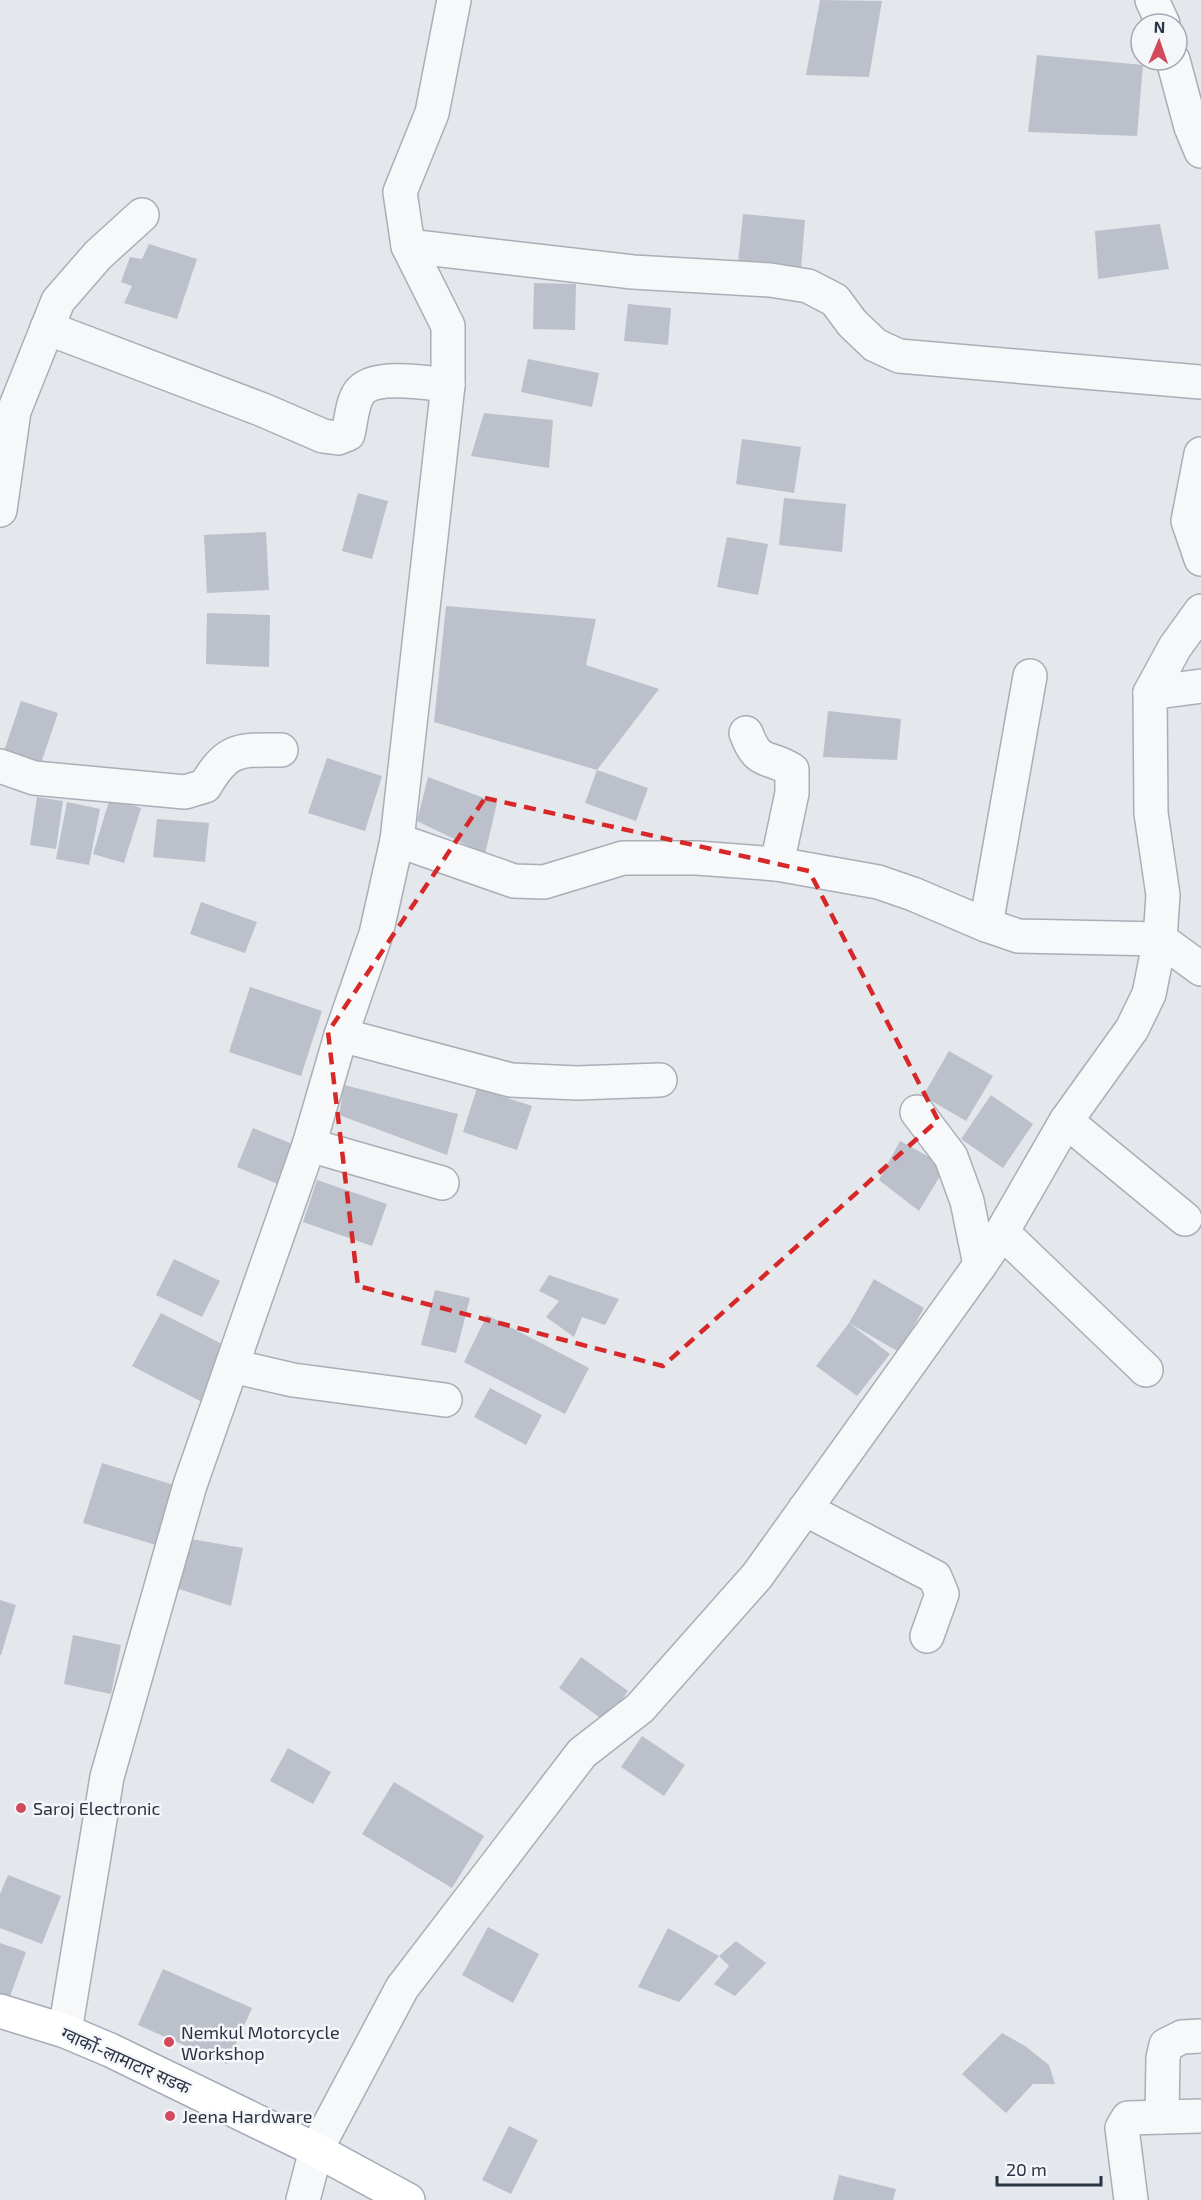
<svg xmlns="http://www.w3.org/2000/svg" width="1201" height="2200" viewBox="0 0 1201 2200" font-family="'Exo 2','Noto Sans Devanagari',sans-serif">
<rect width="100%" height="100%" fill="#e4e7ec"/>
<g fill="#bbc0ca">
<polygon points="820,0 882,1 869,77 806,75"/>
<polygon points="1037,55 1143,65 1137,136 1028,132"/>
<polygon points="743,214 805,220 801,268 738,263"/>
<polygon points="1160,224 1169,269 1098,279 1095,231"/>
<polygon points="149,244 197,259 177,319 124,303 132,286 121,282 130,257 142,259"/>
<polygon points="534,283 576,284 575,330 533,329"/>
<polygon points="628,304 671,308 668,345 624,341"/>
<polygon points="528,359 599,373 592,407 521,392"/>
<polygon points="484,413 553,420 549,468 471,456"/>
<polygon points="742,439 801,447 794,493 736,484"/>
<polygon points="358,493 388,501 372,559 342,551"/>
<polygon points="784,498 846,504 842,552 779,545"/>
<polygon points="266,532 269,590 207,593 204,535"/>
<polygon points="727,537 768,544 758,595 717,587"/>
<polygon points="446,606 596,619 586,665 659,689 597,770 434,722"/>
<polygon points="207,613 270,615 269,667 206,664"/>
<polygon points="21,701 58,713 40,766 3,754"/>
<polygon points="828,711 901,719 897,760 823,757"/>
<polygon points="327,758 382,776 365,831 308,813"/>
<polygon points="597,770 648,788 636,821 585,803"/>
<polygon points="428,777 497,803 485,854 417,821"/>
<polygon points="37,797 63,801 56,849 30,845"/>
<polygon points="110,798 141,808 124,863 93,854"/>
<polygon points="67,802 100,809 89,865 56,859"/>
<polygon points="157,819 209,823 205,862 153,857"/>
<polygon points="201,902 257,922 245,953 190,934"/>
<polygon points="250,987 322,1011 301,1076 229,1052"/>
<polygon points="949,1051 993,1076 966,1121 923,1096"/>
<polygon points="344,1085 458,1114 447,1155 339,1115"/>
<polygon points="477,1088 532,1106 517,1150 463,1132"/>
<polygon points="991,1095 1033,1124 1003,1168 961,1139"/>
<polygon points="253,1128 295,1145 280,1185 237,1167"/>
<polygon points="900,1141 946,1166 919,1211 879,1180"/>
<polygon points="317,1180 387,1204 372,1246 303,1222"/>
<polygon points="174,1259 220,1281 202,1317 156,1295"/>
<polygon points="549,1275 619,1299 605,1325 582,1317 574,1337 546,1317 559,1301 539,1291"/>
<polygon points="874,1279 924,1308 899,1352 849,1323 890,1354 857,1396 816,1366 849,1323"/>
<polygon points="435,1290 470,1298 456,1353 421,1345"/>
<polygon points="161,1313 232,1349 204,1403 132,1366"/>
<polygon points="487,1315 589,1368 565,1414 464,1362"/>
<polygon points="490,1388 542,1415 526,1445 474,1417"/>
<polygon points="102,1463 174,1485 156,1545 83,1523"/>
<polygon points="185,1538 243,1548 231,1606 176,1588"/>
<polygon points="0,1600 16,1605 1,1655 0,1655"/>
<polygon points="73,1635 121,1645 111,1694 64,1684"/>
<polygon points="581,1657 628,1691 606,1722 559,1688"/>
<polygon points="642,1736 685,1765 664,1796 621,1767"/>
<polygon points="288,1748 331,1772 313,1804 270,1781"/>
<polygon points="394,1782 484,1836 452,1888 362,1834"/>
<polygon points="8,1875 61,1896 42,1944 0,1928 0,1894"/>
<polygon points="488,1927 539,1954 513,2003 462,1975"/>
<polygon points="668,1928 719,1956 736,1941 766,1963 735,1996 714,1984 729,1966 719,1956 679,2002 638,1987"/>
<polygon points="0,1943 26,1952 9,1999 0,1996"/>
<polygon points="163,1969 252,2008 227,2064 138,2025"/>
<polygon points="1002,2033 1025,2046 1049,2065 1055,2084 1033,2084 1006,2113 962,2074"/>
<polygon points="509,2126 538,2140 511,2194 482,2180"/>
<polygon points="839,2175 896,2189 893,2200 833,2200"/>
</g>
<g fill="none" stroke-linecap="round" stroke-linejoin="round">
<defs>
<g id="minor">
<polyline points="1152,0 1163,24"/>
<polyline points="1173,60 1191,127 1201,151"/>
<polyline points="408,246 633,272 770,280 808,286 835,300 852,323 875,345 899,356 1201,382"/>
<path d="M 47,328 L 263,410 L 323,436 L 338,438 L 348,434 C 351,422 352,403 359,393 C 373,373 427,383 448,385"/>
<polyline points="1201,454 1188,521 1201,559"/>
<polyline points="0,510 14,411 58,301 98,255 142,215"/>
<polyline points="1150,693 1201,686"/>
<path d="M 746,733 C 759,767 767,754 792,770 L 792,793 L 777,864"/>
<path d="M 0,766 L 34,778 L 185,792 L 205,786 C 228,747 239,750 281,750"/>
<polyline points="397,840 514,881 544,882 623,858 697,858 777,864 878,882 913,894 986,925 1018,936 1160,939 1201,969"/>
<polyline points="986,925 1030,676"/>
<polyline points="341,1035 511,1080 577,1083 660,1080"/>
<polyline points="917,1112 951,1157 967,1201 980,1265"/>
<polyline points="1066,1121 1185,1219"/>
<polyline points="309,1145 442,1183"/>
<polyline points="1002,1232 1146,1370"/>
<polyline points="232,1366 293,1380 445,1400"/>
<polyline points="805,1509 935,1577 942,1594 927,1636"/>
<polyline points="65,2031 107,1777 190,1485 309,1145 341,1035 376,934 397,840 448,385 448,326 408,246 400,192 432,113 454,0"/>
<polyline points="1162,2117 1163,2058 1166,2045 1182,2037 1201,2036"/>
<polyline points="303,2200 316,2150 402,1988 582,1753 640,1708 757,1576 980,1265 1002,1232 1066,1121 1132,1029 1149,994 1160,939 1163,895 1151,813 1150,693 1175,647 1201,611"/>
<polyline points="1131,2200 1122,2128 1128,2118 1201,2116"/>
</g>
<polyline id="major" points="0,2011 65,2031 110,2050 316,2150 408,2200"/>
</defs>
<use href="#minor" stroke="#a9aeb7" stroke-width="36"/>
<use href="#major" stroke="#a3abb8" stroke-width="36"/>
<use href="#minor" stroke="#f7f8fa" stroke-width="33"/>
<use href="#major" stroke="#fff" stroke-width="33"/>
</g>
<path fill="none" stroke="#d62828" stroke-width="4.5" stroke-dasharray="12 8" stroke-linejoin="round" d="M 485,798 L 809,871 L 938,1120 L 663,1366 L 358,1286 L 328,1032 Z"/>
<g fill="#d1495b" stroke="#f4f6f9" stroke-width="2">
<circle cx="21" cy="1808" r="6"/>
<circle cx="169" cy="2042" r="6"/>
<circle cx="170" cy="2116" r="6"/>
</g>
<g text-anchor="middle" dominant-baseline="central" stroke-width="5" stroke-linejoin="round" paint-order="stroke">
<g font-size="18" fill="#2b3445" stroke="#f4f6f9" text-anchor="start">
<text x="33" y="1808">Saroj Electronic</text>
<text x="181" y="2032">Nemkul Motorcycle<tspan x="181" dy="21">Workshop</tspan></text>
<text x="182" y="2116">Jeena Hardware</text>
</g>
<g font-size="18" fill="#2b3445" stroke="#f4f6f9">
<text transform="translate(126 2060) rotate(24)">ग्वार्को-लामाटार सडक</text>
</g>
</g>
<g transform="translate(1159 42) rotate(2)"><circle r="28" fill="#f4f6f9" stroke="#a4a8b1" stroke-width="1.5"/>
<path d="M0-4.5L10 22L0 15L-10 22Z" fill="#d1495b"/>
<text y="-9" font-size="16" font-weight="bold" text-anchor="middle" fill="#2b3445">N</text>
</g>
<path d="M997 2176v9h104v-9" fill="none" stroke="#2b3445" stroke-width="3"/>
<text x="1006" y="2176" font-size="18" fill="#2b3445" stroke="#f4f6f9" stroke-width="4.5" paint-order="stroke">20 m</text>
</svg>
